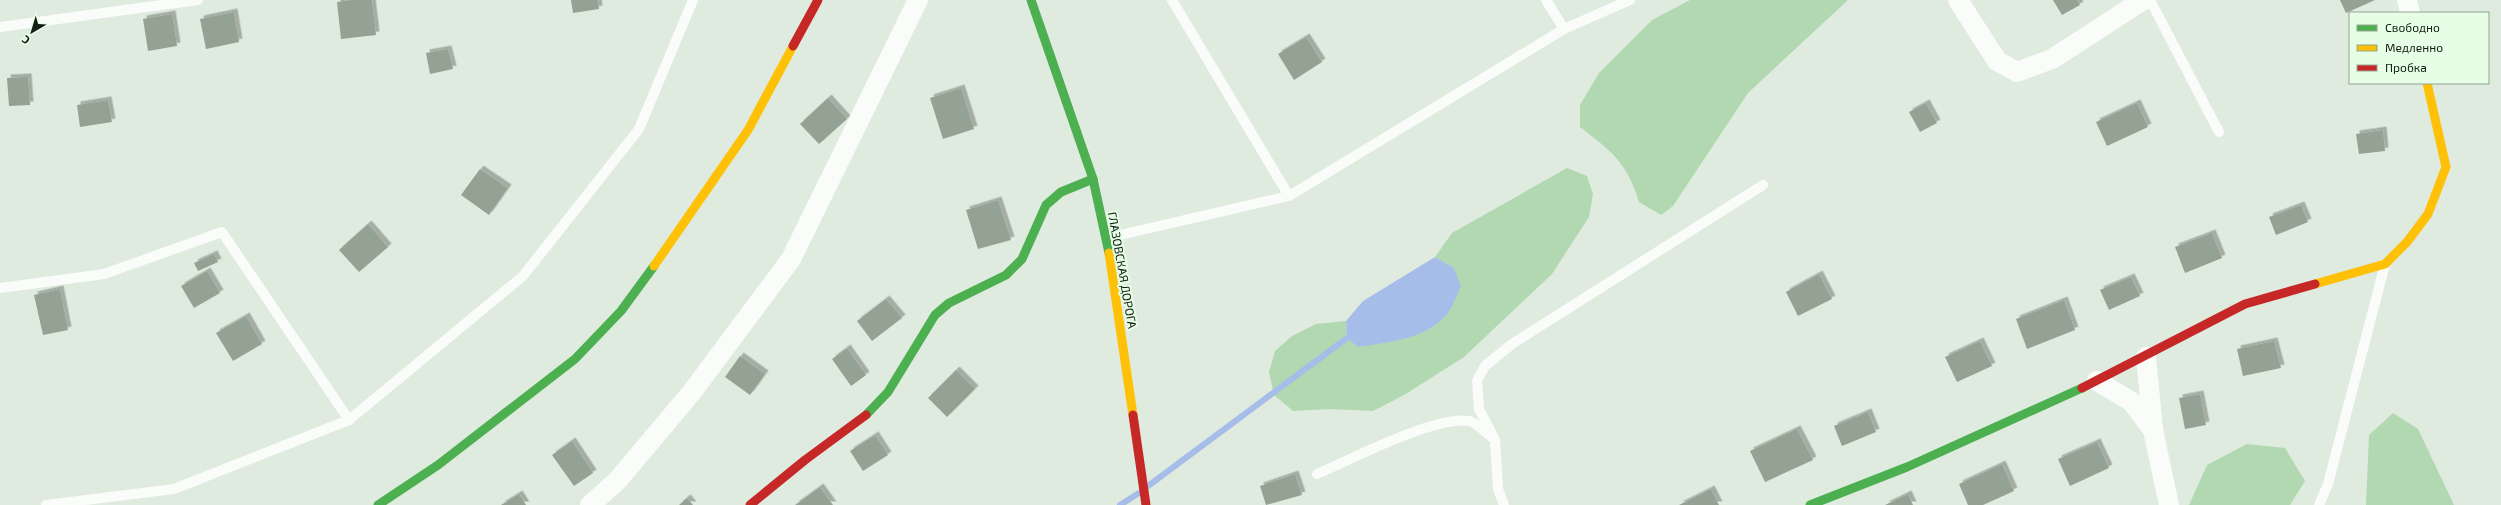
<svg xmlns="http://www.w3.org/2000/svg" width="2501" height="505" viewBox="0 0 2501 505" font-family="'Exo 2',sans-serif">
<defs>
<filter id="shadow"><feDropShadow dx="3.5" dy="-3.5" stdDeviation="0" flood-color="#0004"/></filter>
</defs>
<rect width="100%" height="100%" fill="#dfebdf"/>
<g fill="#b2d8b2">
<path d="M 1690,0 L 1848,0 L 1748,93 L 1673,206 L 1661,215 L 1639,202 C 1627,162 1611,151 1580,127 L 1580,105 L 1599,73 L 1652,20 Z"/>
<polygon points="1567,168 1587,176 1593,194 1589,217 1552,274 1464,357 1404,395 1373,411 1331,409 1293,411 1274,395 1269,372 1275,351 1292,336 1316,324 1346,321 1347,338 1453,267 1435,257 1452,233"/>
<polygon points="2393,413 2418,429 2454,505 2366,505 2369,435"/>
<polygon points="2247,444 2285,448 2305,481 2290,505 2189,505 2207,465"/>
</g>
<path fill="#a6bce9" d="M 1435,257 L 1453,267 L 1461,286 C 1457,294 1454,304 1449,311 C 1430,339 1389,342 1358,347 L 1347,338 L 1346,321 L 1363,301 Z"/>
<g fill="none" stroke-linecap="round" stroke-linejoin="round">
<g stroke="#a6bce9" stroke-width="6">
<polyline points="1148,486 1347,338"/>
<polyline points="1120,505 1139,493"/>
</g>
</g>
<g fill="#93a293" filter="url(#shadow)">
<polygon points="352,0 372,0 376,35 341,39 337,2"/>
<polygon points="571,0 598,0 599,9 573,13"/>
<polygon points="2053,0 2077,0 2080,5 2062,15"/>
<polygon points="2340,0 2375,0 2346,13"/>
<polygon points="234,12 239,42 206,49 200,19"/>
<polygon points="172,14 177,46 148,51 143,19"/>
<polygon points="1306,37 1322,62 1294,80 1278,54"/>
<polygon points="448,49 453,69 430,74 426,53"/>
<polygon points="28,77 30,105 9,106 7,78"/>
<polygon points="961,88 974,129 943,139 930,98"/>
<polygon points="828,98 847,119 819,144 800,124"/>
<polygon points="108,100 112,122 80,127 77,105"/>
<polygon points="1926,103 1937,123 1920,132 1909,112"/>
<polygon points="2137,103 2148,127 2107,146 2096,122"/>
<polygon points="2383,130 2385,151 2359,154 2356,134"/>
<polygon points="480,169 508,188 489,215 461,195"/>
<polygon points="998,200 1011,240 978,249 966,210"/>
<polygon points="2301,205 2308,222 2276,235 2269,217"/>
<polygon points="368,224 388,247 359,272 339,250"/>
<polygon points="2212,233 2222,258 2185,273 2175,247"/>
<polygon points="214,254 218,262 198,271 194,263"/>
<polygon points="207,271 220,293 194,308 181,286"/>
<polygon points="1819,274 1832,299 1798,316 1786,292"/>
<polygon points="2131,277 2140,296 2109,310 2100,290"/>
<polygon points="60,289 68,330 43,335 34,295"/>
<polygon points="886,299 902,318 872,341 857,321"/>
<polygon points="2064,300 2075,330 2027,349 2016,319"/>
<polygon points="246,316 262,344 233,361 216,333"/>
<polygon points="1980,341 1992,366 1957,382 1945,357"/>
<polygon points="2274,341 2281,368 2243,376 2237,349"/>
<polygon points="847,348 866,375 851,386 832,359"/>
<polygon points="740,356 765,374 750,395 725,377"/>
<polygon points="956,370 975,389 947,417 928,398"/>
<polygon points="2200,394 2206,425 2185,429 2179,398"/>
<polygon points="1868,412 1876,432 1842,446 1834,426"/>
<polygon points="1797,429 1813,460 1765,482 1750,451"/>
<polygon points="875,435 888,455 863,471 850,451"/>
<polygon points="572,441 593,473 574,486 552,455"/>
<polygon points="2097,442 2109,468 2070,486 2058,459"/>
<polygon points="2002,464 2014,491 1983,505 1968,505 1959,484"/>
<polygon points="1295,474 1302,495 1266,505 1260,486"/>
<polygon points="820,487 833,505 795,505"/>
<polygon points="1711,489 1719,505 1679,505"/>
<polygon points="519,494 526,505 501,505"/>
<polygon points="1908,494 1913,505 1885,505"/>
<polygon points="687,498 693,505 679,505"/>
</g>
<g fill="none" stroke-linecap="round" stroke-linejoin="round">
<g stroke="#fafcfa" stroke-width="10">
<polyline points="1172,0 1289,196"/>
<polyline points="1546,0 1564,29"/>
<polyline points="2150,0 2219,132"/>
<polyline points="0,27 198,0"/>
<polyline points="1107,238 1289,196 1564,29 1630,0"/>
<polyline points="0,288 104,274 222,232 349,420"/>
<path d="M 1317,474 C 1352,459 1434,416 1469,421 C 1476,422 1487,434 1493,438"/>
<polyline points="46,505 174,489 349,420 523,276 639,129 693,0"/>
<polyline points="1504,505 1498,489 1495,440 1479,409 1477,381 1485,366 1512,344 1763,185"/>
<polyline points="2319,505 2328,484 2385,264"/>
</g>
<g stroke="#fafcfa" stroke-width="20">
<polyline points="1958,0 1997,61 2017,72 2052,59 2143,0"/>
<polyline points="2407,0 2410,13"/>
<polyline points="2146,357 2153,430 2169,505"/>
<polyline points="2097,381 2132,402 2153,430"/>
<polyline points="590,505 617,481 692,392 791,259 918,0"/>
</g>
<g stroke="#4caf50" stroke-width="9">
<polyline points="1031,0 1093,179 1109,253"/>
<polyline points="866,415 888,392 935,315 949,303 1006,275 1022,259 1046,205 1061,192 1093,179"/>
<polyline points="378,505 438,465 575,359 621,311 654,266"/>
<polyline points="1810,505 1907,467 2082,388"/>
</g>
<g stroke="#ffc107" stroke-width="9">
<polyline points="1109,253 1133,415"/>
<polyline points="654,266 748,130 793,46"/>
<polyline points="2315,284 2385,264 2407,242 2428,214 2446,167 2427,83"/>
</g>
<g stroke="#c62828" stroke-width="9">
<polyline points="793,46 818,0"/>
<polyline points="2082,388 2245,304 2315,284"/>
<polyline points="1133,415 1146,505"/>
<polyline points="750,505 805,460 866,415"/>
</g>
</g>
<g text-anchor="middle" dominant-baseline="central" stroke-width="4" stroke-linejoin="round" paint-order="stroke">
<g font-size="12" fill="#151e15" stroke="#e7fee6">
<text transform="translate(1123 270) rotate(80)">ГЛАЗОВСКАЯ ДОРОГА</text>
</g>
</g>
<rect x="2349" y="12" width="140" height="72" fill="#e7fee6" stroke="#93a492"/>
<rect x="2357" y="25" width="20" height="6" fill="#4caf50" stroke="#93a492"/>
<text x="2385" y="32" font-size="12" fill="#151e15">Свободно</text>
<rect x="2357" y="45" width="20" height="6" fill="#ffc107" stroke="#93a492"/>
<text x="2385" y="52" font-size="12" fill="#151e15">Медленно</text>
<rect x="2357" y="65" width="20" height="6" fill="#c62828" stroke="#93a492"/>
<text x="2385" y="72" font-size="12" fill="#151e15">Пробка</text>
<g transform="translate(32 32) rotate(218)" stroke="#e7fee6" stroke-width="3" paint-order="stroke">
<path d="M0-3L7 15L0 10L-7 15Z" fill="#151e15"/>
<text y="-6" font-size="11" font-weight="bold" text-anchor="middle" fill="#151e15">С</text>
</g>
</svg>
